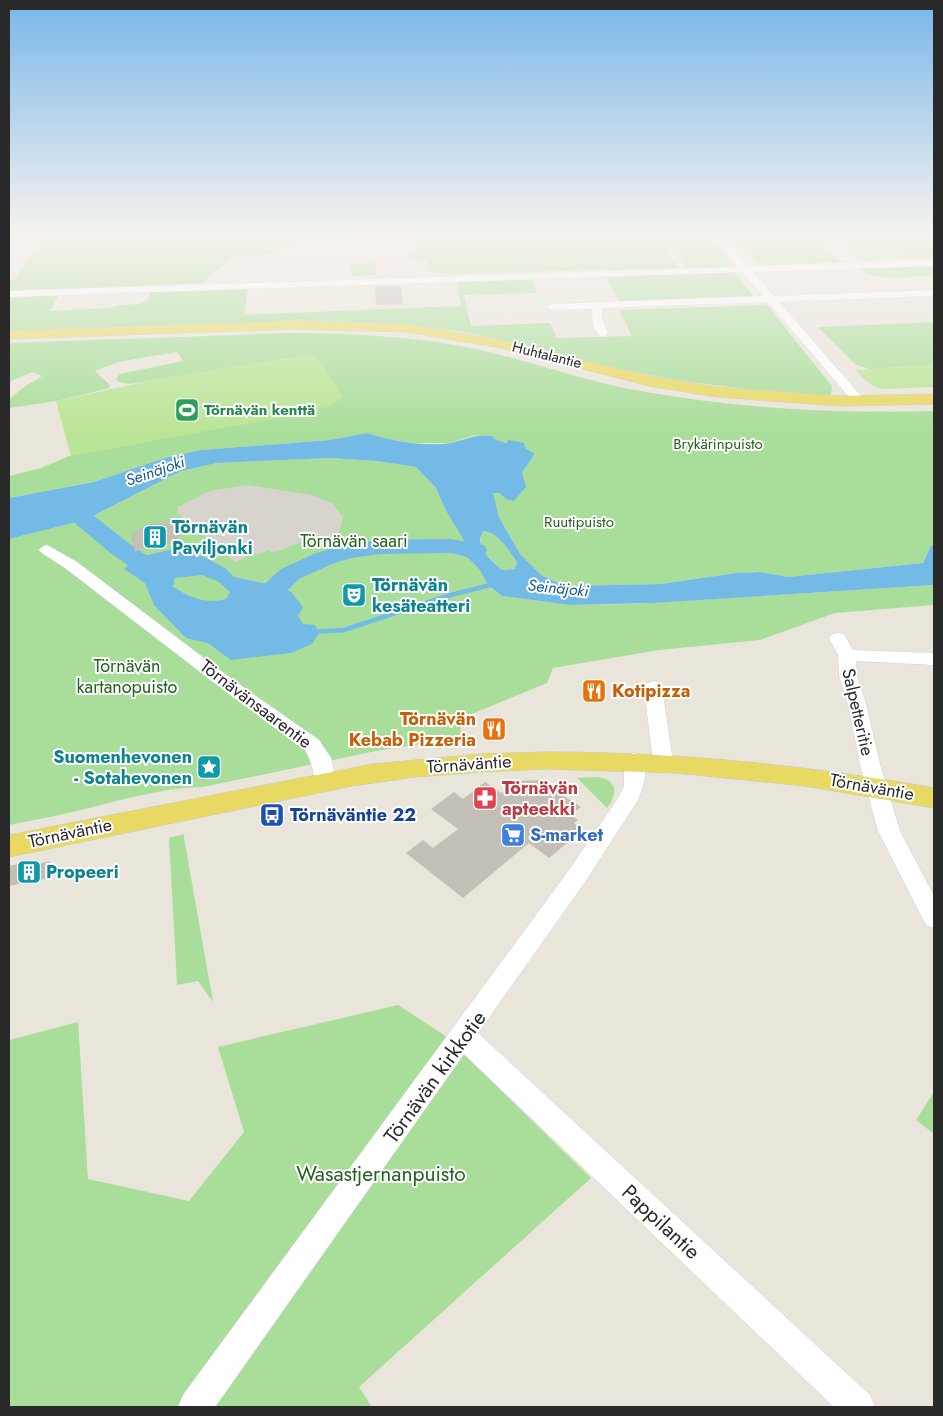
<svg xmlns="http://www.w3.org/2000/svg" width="943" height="1416" viewBox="0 0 943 1416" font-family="Jost,sans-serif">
<rect width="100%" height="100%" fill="#eae5db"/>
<g fill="#a9de9a">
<polygon points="46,234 351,234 352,240 304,242 272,254 231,258 202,283 9,291 9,281 15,279"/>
<polygon points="421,234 934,234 934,257 908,258 887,242 823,245 842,262 767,265 759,263 745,249 719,246 732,263 727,267 687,268 675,250 671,248 666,250 679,268 442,274 430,271 427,262 432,259 416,261 407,258 413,247 413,241 422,240"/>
<polygon points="375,263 376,275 351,276 351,264"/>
<path d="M 934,265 L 934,275 C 911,276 876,284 858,267 Z"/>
<polygon points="727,272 736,275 753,296 619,301 605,276"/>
<path d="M 531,278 L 537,293 L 464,295 L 471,326 L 550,323 L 557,338 L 632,336 L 619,310 L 767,305 L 832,386 L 831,396 C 763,391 696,385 628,371 C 568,359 511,339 450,330 C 368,318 287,321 204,324 C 139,326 74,329 9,331 L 9,296 L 59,294 L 50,311 L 109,308 L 119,305 L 139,304 L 147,300 L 151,291 L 248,287 L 244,315 L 461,306 L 456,281 Z"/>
<polygon points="934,322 934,365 869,369 856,365 818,327"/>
<path d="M 288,333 C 351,333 414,336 476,349 C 527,360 578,379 629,389 C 730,408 832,414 934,411 L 934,545 L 931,547 L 923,563 L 788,577 L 760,572 L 736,573 L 661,584 L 565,586 L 541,575 L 520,554 L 499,517 L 492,493 L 499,493 L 506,499 L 524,467 L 535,455 L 507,443 L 475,435 L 450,443 L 415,443 L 384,439 L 367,433 L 330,440 L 201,450 L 165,458 L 94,482 L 9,498 L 9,476 L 41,468 L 308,355 L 130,384 L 118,382 L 116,379 L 120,374 L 183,361 L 177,352 L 118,362 L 95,371 L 108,383 L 110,388 L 56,401 L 10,408 L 9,399 L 24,387 L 42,376 L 32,372 L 9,382 L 9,343 Z"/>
<path d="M 329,458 L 377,461 L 416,467 L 436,488 L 446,511 L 465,542 L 454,553 L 468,558 L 479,569 L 488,585 L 502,596 L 570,605 L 635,604 L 934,585 L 934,605 L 835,613 L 760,640 L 659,650 L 553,668 L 547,683 L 462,718 L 460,738 L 376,751 L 203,787 C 161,788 122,800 81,810 C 57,816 33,820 9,825 L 9,539 L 85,520 L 181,471 L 217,463 Z"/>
<path d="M 484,531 C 499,533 509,551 517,562 L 515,569 L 502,570 C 492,561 473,546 484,531 Z"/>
<path d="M 577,778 C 585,778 595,776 603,778 C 619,783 616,798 607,808 Z"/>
<polygon points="184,834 184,838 213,1002 198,981 177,985 169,838"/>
<polygon points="398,1005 444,1035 591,1178 359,1387 372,1407 9,1407 9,1040 78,1022 88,1179 189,1201 244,1132 218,1047"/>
<polygon points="934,1092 934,1134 916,1120"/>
</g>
<g fill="#bae596">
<polygon points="887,242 908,258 860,260 841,243"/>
<polygon points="308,355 316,357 343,397 330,406 299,414 71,456 56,401 163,378"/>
<polygon points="934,365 934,387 882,389 870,384 855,370"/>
</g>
<polygon fill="#d7d4cd" points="247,485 312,495 333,504 343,517 340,529 334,537 312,549 301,542 273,553 269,550 258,555 255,553 235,562 177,513 178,507 210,491"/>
<g fill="#73bae7" fill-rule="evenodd">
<path d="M 367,433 C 389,441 427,447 451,443 C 469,439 471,435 492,436 L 496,440 L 506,443 L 509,440 L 524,443 L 526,449 L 535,454 L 522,472 L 526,487 L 514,501 L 506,499 L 499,493 L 493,493 L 499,517 L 520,554 L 541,575 L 565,586 L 661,584 L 736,573 L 760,572 L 788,577 L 923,563 L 931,546 L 934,545 L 934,585 L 653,603 L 570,605 L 502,596 L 488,585 L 479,569 L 468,558 L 454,553 L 455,546 L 465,542 L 446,511 L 436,488 L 416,467 L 377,461 L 329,458 L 217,463 L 181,471 L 85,520 L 9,539 L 9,498 L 94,482 L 165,458 L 201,450 L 330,440 ZM 484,531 C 499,533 509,551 517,562 L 515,569 L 502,570 C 492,561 472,545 484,531 Z"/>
<path d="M 190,545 L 196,547 L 198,554 L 225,568 L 234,577 L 277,586 L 291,592 L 303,607 L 298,616 L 303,624 L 315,625 L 319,633 L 312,644 L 291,653 L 231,660 L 208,643 L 186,638 L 154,605 L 145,583 L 124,569 L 135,558 ZM 202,575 L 219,582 L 230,592 L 226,599 C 204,605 186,596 168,583 L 174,578 Z"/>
</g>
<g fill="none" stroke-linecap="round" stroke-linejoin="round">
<polyline stroke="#73bae7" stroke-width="4.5" points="313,632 344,630 447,596 494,584"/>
<g fill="#73bae7" fill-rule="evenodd">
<polygon points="85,513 93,515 131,545 171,571 175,576 174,584 170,589 161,592 152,589 148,584 149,579 113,555 77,525 73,520 77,515"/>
<polygon points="450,539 484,545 487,550 484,555 475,557 450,553 380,554 351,558 332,564 299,579 276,602 241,612 232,610 228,604 232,598 258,590 281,569 314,554 339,546 380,540"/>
</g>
</g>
<g fill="#c3bfb7">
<polygon points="375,286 401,286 403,304 376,305"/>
<polygon points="161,522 169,523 179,528 180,535 177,540 165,546 143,548 135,552 131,538 133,533 144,525"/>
<polygon points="539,780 581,807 571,815 578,820 574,823 583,830 549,858 529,843 463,898 406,853 423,840 433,848 458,829 431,809 454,792 463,799 485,782 501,793 517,781"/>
<polygon points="36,860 36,864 50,861 49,878 9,886 9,866"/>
</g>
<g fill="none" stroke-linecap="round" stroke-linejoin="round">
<defs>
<g id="minor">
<path d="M 711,234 L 719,234 L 748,266 L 934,260 L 934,266 L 753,272 L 774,296 L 934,290 L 934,296 L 779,302 L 863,398 L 865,401 L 859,405 L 855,404 L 768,302 L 602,308 L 602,318 L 608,334 L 603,337 C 593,334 592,318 592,309 L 551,310 L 546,307 L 551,304 L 763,296 L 743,272 L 9,297 L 9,291 L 738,267 Z"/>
<path d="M 47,545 L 77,562 L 233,680 L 319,740 L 331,758 L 336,782 L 333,787 L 326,789 L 319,787 C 312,775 313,762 305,750 L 221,688 L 65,568 L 42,553 L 39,550 L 42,547 Z"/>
<polygon points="838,633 844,634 853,650 934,653 934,665 856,661 857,676 866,704 880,764 900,831 934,896 934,928 926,925 878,831 860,764 848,704 839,676 838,655 829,638 832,634"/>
<polygon points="653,681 659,683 662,687 673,762 670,767 663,769 656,767 653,762 644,687 647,683"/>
<path d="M 634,753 L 641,755 C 649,768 644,787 638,800 L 585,882 L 478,1033 L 870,1395 L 875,1407 L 834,1407 L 464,1054 L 215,1407 L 178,1407 L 183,1395 L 569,870 L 619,797 L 624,786 L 624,760 L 627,755 Z"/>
</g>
<g id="major">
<polygon points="292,321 406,324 501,340 649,376 717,387 841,396 934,394 934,404 841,406 717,397 649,386 501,348 406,332 292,329 9,339 9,331"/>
<path d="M 546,752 C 677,752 805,765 934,788 L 934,808 L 805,786 L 676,773 L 546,769 L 481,772 L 415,777 L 352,786 L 9,857 L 9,835 L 373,764 L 481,754 Z"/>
</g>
</defs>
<use href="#minor" stroke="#d0d1e1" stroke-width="1"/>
<use href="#major" stroke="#c7c7c7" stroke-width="1"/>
<use href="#minor" fill="#fff" fill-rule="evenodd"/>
<use href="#major" fill="#e8d962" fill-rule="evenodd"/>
</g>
<linearGradient id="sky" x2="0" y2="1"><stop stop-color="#79b6e8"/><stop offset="0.54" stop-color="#f6f3ef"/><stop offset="1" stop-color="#f6f3ef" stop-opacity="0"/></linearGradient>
<rect width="943" height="432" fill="url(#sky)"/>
<defs>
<symbol id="stadium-square" viewBox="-11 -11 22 22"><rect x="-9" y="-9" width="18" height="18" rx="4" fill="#2e9e5b" stroke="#fff"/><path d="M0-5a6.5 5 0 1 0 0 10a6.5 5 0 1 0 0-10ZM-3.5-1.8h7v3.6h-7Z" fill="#fff"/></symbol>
<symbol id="building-square" viewBox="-11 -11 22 22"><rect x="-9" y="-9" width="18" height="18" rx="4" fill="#0f9aa8" stroke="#fff"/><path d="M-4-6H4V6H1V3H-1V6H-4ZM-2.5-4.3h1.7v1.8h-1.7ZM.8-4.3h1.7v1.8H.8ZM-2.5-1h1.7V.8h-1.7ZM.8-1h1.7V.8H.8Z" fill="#fff"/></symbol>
<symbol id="theatre-square" viewBox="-11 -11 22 22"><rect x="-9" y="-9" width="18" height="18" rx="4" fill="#0f9aa8" stroke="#fff"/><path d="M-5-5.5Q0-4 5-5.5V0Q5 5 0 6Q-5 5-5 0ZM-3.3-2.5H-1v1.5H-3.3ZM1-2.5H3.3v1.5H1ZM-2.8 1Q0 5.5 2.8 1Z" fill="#fff"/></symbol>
<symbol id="restaurant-square" viewBox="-11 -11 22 22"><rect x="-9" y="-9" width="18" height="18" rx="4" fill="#e8710a" stroke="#fff"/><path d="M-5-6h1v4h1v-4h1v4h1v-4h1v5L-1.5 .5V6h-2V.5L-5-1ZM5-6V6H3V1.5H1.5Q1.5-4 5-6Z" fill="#fff"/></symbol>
<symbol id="sight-square" viewBox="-11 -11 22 22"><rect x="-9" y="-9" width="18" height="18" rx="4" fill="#0f9aa8" stroke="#fff"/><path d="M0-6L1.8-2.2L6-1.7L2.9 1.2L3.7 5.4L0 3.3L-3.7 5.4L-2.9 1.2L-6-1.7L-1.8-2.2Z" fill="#fff"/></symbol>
<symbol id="pharmacy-square" viewBox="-11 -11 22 22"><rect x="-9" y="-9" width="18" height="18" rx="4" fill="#e0444e" stroke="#fff"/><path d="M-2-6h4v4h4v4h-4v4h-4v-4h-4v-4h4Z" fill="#fff"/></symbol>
<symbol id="bus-square" viewBox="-11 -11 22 22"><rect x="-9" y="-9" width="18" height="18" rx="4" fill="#1a4fb4" stroke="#fff"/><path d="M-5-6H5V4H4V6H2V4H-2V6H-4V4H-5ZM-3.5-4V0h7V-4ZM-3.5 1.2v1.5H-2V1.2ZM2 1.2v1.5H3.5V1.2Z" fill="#fff"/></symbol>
<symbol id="supermarket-square" viewBox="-11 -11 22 22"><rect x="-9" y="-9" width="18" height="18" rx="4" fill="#3f7fe0" stroke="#fff"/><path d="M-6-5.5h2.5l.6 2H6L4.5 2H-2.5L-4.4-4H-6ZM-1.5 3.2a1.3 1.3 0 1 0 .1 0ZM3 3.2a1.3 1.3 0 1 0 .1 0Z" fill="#fff"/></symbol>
</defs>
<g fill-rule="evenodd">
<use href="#stadium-square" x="173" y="396" width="28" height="28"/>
<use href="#building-square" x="141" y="523" width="28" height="28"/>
<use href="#theatre-square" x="340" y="581" width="28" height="28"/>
<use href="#restaurant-square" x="580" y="677" width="28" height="28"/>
<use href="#restaurant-square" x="480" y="715" width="28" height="28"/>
<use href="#sight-square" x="195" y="753" width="28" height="28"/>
<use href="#pharmacy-square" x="471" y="784" width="28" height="28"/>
<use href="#bus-square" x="258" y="801" width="28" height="28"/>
<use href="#supermarket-square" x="499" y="821" width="28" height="28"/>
<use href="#building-square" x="15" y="858" width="28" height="28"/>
</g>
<g text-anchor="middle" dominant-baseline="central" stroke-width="4" stroke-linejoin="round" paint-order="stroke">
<g font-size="15" fill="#292929" stroke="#fff">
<text transform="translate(547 355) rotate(14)">Huhtalantie</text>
</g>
<g font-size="15" font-weight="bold" fill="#27864d" stroke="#fff" text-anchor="start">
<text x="204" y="410">Törnävän kenttä</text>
</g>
<g font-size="15" fill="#23611d" stroke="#fff">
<text x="718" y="444">Brykärinpuisto</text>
<text x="579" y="522">Ruutipuisto</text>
</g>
<g font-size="16" font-style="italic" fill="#145791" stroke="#fff">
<text transform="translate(155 471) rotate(-19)">Seinäjoki</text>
<text transform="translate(558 588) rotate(6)">Seinäjoki</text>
</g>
<g font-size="18" font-weight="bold" fill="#0d838f" stroke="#fff" text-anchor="start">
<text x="172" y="527">Törnävän<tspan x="172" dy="21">Paviljonki</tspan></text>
<text x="372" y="585">Törnävän<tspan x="372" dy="21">kesäteatteri</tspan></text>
<text x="192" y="757" text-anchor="end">Suomenhevonen<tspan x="192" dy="21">- Sotahevonen</tspan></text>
<text x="46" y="872">Propeeri</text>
</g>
<g font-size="18" fill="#23611d" stroke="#fff">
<text x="354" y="541">Törnävän saari</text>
<text x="127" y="666">Törnävän<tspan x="127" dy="21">kartanopuisto</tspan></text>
</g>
<g font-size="18" font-weight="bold" fill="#c56008" stroke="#fff" text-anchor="start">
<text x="612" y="691">Kotipizza</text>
<text x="476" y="719" text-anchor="end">Törnävän<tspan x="476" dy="21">Kebab Pizzeria</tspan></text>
</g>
<g font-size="18" fill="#292929" stroke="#fff">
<text transform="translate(256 704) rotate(37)">Törnävänsaarentie</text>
<text transform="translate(858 712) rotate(77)">Salpetteritie</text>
<text transform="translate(469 764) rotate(-4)">Törnäväntie</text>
<text transform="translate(872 787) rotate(10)">Törnäväntie</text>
<text transform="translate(70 833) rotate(-12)">Törnäväntie</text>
</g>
<g font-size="18" font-weight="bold" fill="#be3a42" stroke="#fff" text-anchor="start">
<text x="502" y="788">Törnävän<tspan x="502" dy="21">apteekki</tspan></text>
</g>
<g font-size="18" font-weight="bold" fill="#164399" stroke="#fff" text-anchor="start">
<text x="290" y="815">Törnäväntie 22</text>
</g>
<g font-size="18" font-weight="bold" fill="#366cbe" stroke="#fff" text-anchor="start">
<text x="530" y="835">S-market</text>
</g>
<g font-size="21" fill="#292929" stroke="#fff">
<text transform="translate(435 1077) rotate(-54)">Törnävän kirkkotie</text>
<text transform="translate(661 1222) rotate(43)">Pappilantie</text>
</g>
<g font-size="21" fill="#23611d" stroke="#fff">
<text x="381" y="1174">Wasastjernanpuisto</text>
</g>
</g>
<rect width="943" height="1416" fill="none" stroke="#292929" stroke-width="20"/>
</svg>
